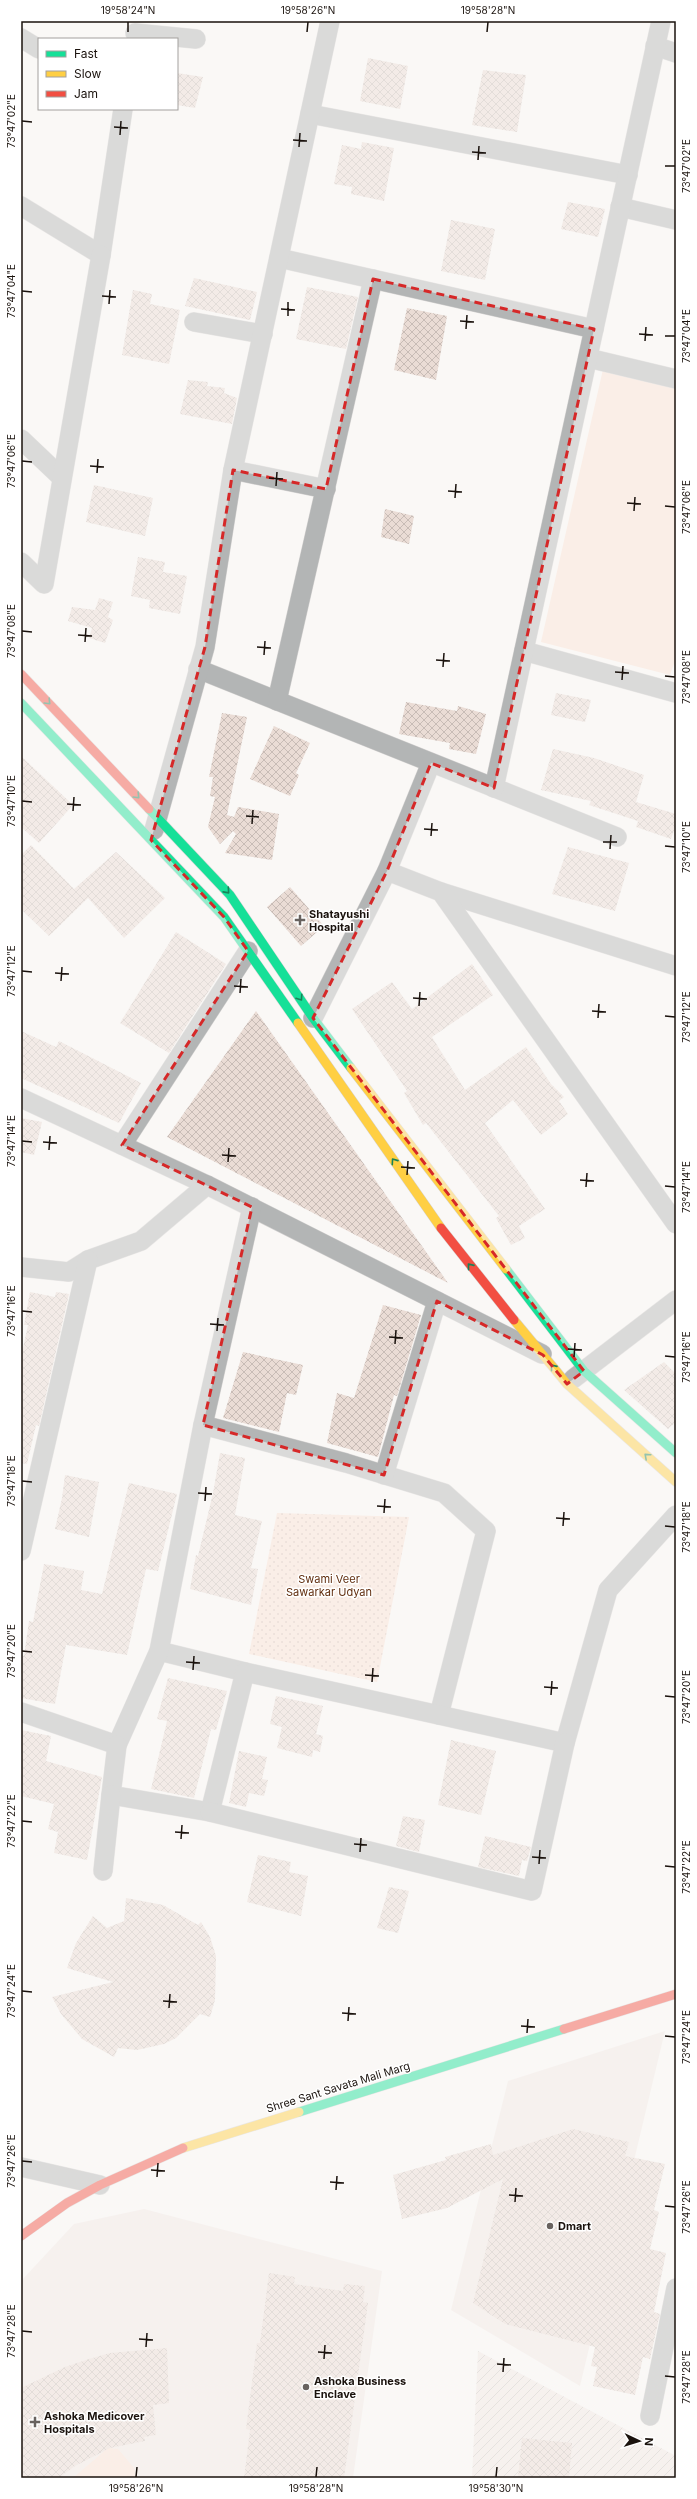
<svg xmlns="http://www.w3.org/2000/svg" width="697" height="2499" viewBox="0 0 697 2499" font-family="Inter,sans-serif">
<defs>
<pattern id="industrial-furrows" width="10" height="10" patternUnits="userSpaceOnUse"><rect width="10" height="10" fill="#f2e9e5"/><path d="M-1 1l2-2M0 10L10 0M9 11l2-2" fill="none" stroke="#cfc7c3"/></pattern>
<pattern id="park-dots" width="8" height="8" patternUnits="userSpaceOnUse"><rect width="8" height="8" fill="#fbe2d4"/><path d="M2 2h.1M6 6h.1" fill="none" stroke="#d7c1b5" stroke-width="1.8" stroke-linecap="round"/></pattern>
<pattern id="building-cross-hatch" width="8" height="8" patternUnits="userSpaceOnUse"><rect width="8" height="8" fill="#eadcd5"/><path d="M0 0l8 8M0 8l8-8" fill="none" stroke="#c8bcb6"/></pattern>
</defs>
<rect width="100%" height="100%" fill="#faf8f6"/>
<g fill="#f2e9e5">
<polygon points="665,2031 580,2386 451,2310 508,2081"/>
<polygon points="144,2209 382,2271 353,2478 21,2478 21,2281 74,2224"/>
</g>
<polygon fill="url(#industrial-furrows)" points="478,2351 676,2456 676,2478 472,2478"/>
<g fill="#fbe2d4">
<polygon points="604,365 676,389 676,658 670,675 541,642"/>
<polygon points="108,2448 118,2449 134,2468 136,2478 73,2478"/>
</g>
<polygon fill="url(#park-dots)" points="277,1513 409,1517 377,1682 249,1654"/>
<g fill="url(#building-cross-hatch)">
<polygon points="368,58 408,66 400,109 360,101"/>
<polygon points="483,70 526,75 517,132 472,125"/>
<polygon points="177,73 203,77 195,108 177,105"/>
<polygon points="362,142 394,148 384,201 351,194 352,187 334,184 342,145 361,149"/>
<polygon points="568,202 605,209 598,237 561,229"/>
<polygon points="451,220 495,229 485,280 441,271"/>
<polygon points="194,278 257,292 250,320 185,306"/>
<polygon points="307,287 358,297 346,349 296,339"/>
<polygon points="133,290 152,294 150,304 180,310 169,364 122,355"/>
<polygon points="407,308 447,316 436,380 394,370"/>
<polygon points="188,380 208,382 207,386 225,388 224,393 237,398 232,424 180,414"/>
<polygon points="94,485 153,498 145,536 86,522"/>
<polygon points="385,509 414,516 409,544 381,537"/>
<polygon points="138,557 165,562 163,572 187,576 180,614 149,608 150,600 131,596"/>
<polygon points="99,598 113,602 108,617 113,620 105,643 89,638 92,628 68,621 72,607 95,610"/>
<polygon points="556,693 591,700 585,722 551,715"/>
<polygon points="406,702 457,711 458,706 486,714 476,754 449,749 450,743 399,734"/>
<polygon points="222,713 247,717 227,815 234,817 238,807 279,814 272,860 225,853 236,834 233,831 220,844 208,827 215,797 210,796 213,777 209,777"/>
<polygon points="274,726 310,743 296,773 299,775 290,796 250,779"/>
<polygon points="553,749 594,758 644,775 636,802 676,814 676,825 671,839 636,827 638,821 589,805 591,801 541,790"/>
<polygon points="21,756 73,805 39,843 21,827"/>
<polygon points="31,845 74,889 116,852 165,898 124,938 88,898 49,936 21,909 21,855"/>
<polygon points="568,847 629,863 615,911 552,894"/>
<polygon points="290,887 324,926 301,946 267,907"/>
<polygon points="176,932 226,964 169,1053 120,1023"/>
<polygon points="472,964 493,995 432,1037 465,1090 526,1047 551,1084 564,1097 559,1101 568,1114 541,1135 513,1100 485,1123 545,1209 519,1226 525,1238 511,1245 496,1218 499,1216 426,1123 423,1125 404,1093 407,1091 352,1009 392,982 412,1009"/>
<polygon points="256,1011 448,1283 167,1137"/>
<polygon points="21,1031 56,1047 59,1041 141,1083 119,1123 21,1078"/>
<polygon points="21,1118 42,1122 34,1155 21,1152"/>
<polygon points="30,1292 55,1297 56,1292 69,1294 39,1426 36,1425 27,1464 21,1463 21,1357 28,1325 24,1325"/>
<polygon points="383,1305 421,1315 397,1396 394,1395 378,1457 327,1443 337,1393 354,1398"/>
<polygon points="243,1352 303,1365 296,1395 287,1393 279,1432 223,1418"/>
<polygon points="664,1362 676,1374 676,1422 668,1429 624,1390"/>
<polygon points="220,1453 245,1458 235,1515 262,1521 251,1568 258,1569 251,1605 190,1589 196,1555 198,1556 213,1493"/>
<polygon points="65,1475 99,1482 89,1537 55,1529 62,1498"/>
<polygon points="129,1483 177,1494 158,1571 146,1569 127,1655 66,1645 55,1704 21,1698 21,1655 24,1656 29,1621 33,1622 44,1564 84,1571 81,1590 102,1594"/>
<polygon points="168,1678 227,1691 216,1730 211,1729 194,1798 151,1789 167,1721 157,1719"/>
<polygon points="276,1696 323,1706 316,1734 323,1736 320,1752 313,1750 312,1757 277,1748 282,1727 270,1724"/>
<polygon points="21,1730 51,1736 46,1761 102,1777 87,1860 54,1853 58,1832 48,1829 54,1804 21,1796"/>
<polygon points="451,1740 496,1751 481,1815 438,1805"/>
<polygon points="239,1751 267,1757 262,1779 268,1780 264,1796 249,1793 246,1807 229,1803"/>
<polygon points="403,1816 425,1820 419,1852 396,1846"/>
<polygon points="485,1836 531,1847 527,1861 522,1860 519,1876 478,1867"/>
<polygon points="258,1855 291,1862 289,1872 308,1876 301,1916 247,1902"/>
<polygon points="389,1887 409,1891 398,1933 377,1928"/>
<polygon points="126,1898 163,1905 198,1925 201,1922 210,1937 216,1956 215,2000 210,2017 200,2014 176,2038 164,2044 137,2050 118,2048 114,2057 82,2039 61,2014 52,1997 113,1982 67,1968 76,1943 93,1916 107,1928 124,1921"/>
<polygon points="573,2129 629,2142 625,2156 665,2164 654,2210 659,2212 650,2249 666,2253 654,2312 660,2314 650,2359 643,2357 635,2395 593,2386 597,2367 591,2366 595,2347 505,2324 473,2303 503,2179 447,2208 402,2219 393,2175 446,2160 445,2157 491,2144 493,2155"/>
<polygon points="269,2273 295,2277 294,2284 343,2291 344,2284 365,2286 363,2302 368,2303 344,2478 244,2478 250,2430 246,2429 257,2343 260,2343"/>
<polygon points="167,2348 169,2403 153,2405 156,2435 144,2437 145,2441 110,2448 75,2466 59,2478 21,2478 21,2388 65,2367 89,2359 110,2353"/>
<polygon points="522,2438 572,2443 569,2478 518,2478"/>
</g>
<g fill="none" stroke-linecap="round" stroke-linejoin="round">
<defs>
<g id="street">
<polyline points="135,33 196,39"/>
<polyline points="21,38 39,49"/>
<polyline points="655,46 676,53"/>
<polyline points="310,114 628,175"/>
<polyline points="21,206 101,255 123,109"/>
<polyline points="620,207 676,220"/>
<polyline points="279,258 594,329"/>
<polyline points="194,322 263,334"/>
<polyline points="588,358 676,379"/>
<polyline points="21,439 62,478"/>
<polyline points="233,470 326,489"/>
<polyline points="21,562 44,584 101,255"/>
<polyline points="524,651 676,693"/>
<polyline points="198,669 617,837"/>
<polyline points="277,701 373,279"/>
<polyline points="494,788 661,21"/>
<polyline points="154,830 205,647 233,470 330,21"/>
<polyline points="387,871 431,763"/>
<polyline points="441,892 676,966"/>
<polyline points="313,1018 387,871 441,892 676,1224"/>
<polyline points="21,1098 207,1185 542,1354"/>
<polyline points="122,1145 248,951"/>
<polyline points="21,1267 69,1272 88,1260 141,1241 207,1185"/>
<polyline points="573,1379 676,1300"/>
<polyline points="203,1425 346,1463 444,1493 486,1531 439,1715"/>
<polyline points="384,1475 437,1301"/>
<polyline points="21,1551 88,1260"/>
<polyline points="159,1651 245,1672"/>
<polyline points="21,1712 117,1745 159,1651 203,1425 252,1207"/>
<polyline points="117,1745 111,1795 210,1812 245,1672 565,1743 608,1590 676,1515"/>
<polyline points="210,1812 532,1891 565,1743"/>
<polyline points="103,1871 111,1795"/>
<polyline points="21,2167 100,2185"/>
<polyline points="650,2416 676,2288"/>
</g>
<g id="fast">
<polyline points="21,703 224,917 298,1023"/>
<polyline points="149,809 230,895 313,1018 351,1068"/>
<polyline points="506,1269 584,1371 676,1453"/>
<polyline points="299,2112 564,2029"/>
</g>
<g id="slow">
<polyline points="298,1023 441,1228"/>
<polyline points="351,1068 506,1269"/>
<polyline points="514,1320 567,1384 676,1482"/>
<polyline points="183,2148 299,2112"/>
</g>
<g id="jam">
<polyline points="21,674 149,809"/>
<polyline points="441,1228 514,1320"/>
<polyline points="564,2029 676,1994"/>
<polyline points="21,2236 67,2203 100,2185 183,2148"/>
</g>
</defs>
<use href="#street" stroke="#d5d3d2" stroke-width="20"/>
<use href="#fast" stroke="#d5d3d2" stroke-width="10"/>
<use href="#slow" stroke="#d5d3d2" stroke-width="10"/>
<use href="#jam" stroke="#d5d3d2" stroke-width="10"/>
<use href="#street" stroke="#b3b5b5" stroke-width="19"/>
<use href="#fast" stroke="#16e098" stroke-width="9"/>
<use href="#slow" stroke="#ffcf43" stroke-width="9"/>
<use href="#jam" stroke="#f24e42" stroke-width="9"/>
</g>
<defs><path id="oneway-chevron" d="M-2-3.5L2.5 0L-2 3.5" fill="none" stroke-width="1.6" stroke-linecap="round" stroke-linejoin="round"/></defs>
<g stroke="#188359">
<use href="#oneway-chevron" transform="translate(48 702) rotate(46)"/>
<use href="#oneway-chevron" transform="translate(137 796) rotate(46)"/>
<use href="#oneway-chevron" transform="translate(227 891) rotate(48)"/>
<use href="#oneway-chevron" transform="translate(300 998) rotate(56)"/>
<use href="#oneway-chevron" transform="translate(394 1161) rotate(-125)"/>
<use href="#oneway-chevron" transform="translate(470 1266) rotate(-129)"/>
<use href="#oneway-chevron" transform="translate(553 1367) rotate(-129)"/>
<use href="#oneway-chevron" transform="translate(647 1456) rotate(-138)"/>
</g>
<path d="M0 0H697V2499H0ZM 373,279 L 594,329 L 494,788 L 431,763 L 387,871 L 313,1018 L 584,1371 L 567,1384 L 543,1355 L 437,1301 L 384,1475 L 203,1425 L 252,1207 L 122,1145 L 248,951 L 224,917 L 151,840 L 205,647 L 233,470 L 326,489 Z" fill="#faf8f6" fill-opacity=".55" fill-rule="evenodd"/>
<path fill="none" stroke="#d62828" stroke-width="3" stroke-dasharray="8 5" stroke-linejoin="round" d="M 373,279 L 594,329 L 494,788 L 431,763 L 387,871 L 313,1018 L 584,1371 L 567,1384 L 543,1355 L 437,1301 L 384,1475 L 203,1425 L 252,1207 L 122,1145 L 248,951 L 224,917 L 151,840 L 205,647 L 233,470 L 326,489 Z"/>
<path fill="none" stroke="#1a120d" stroke-width="1.5" d="M 128,32 L 128,22M 307,32 L 308,22M 487,32 L 488,22M 22,121 L 32,122M 114,127 L 128,128M 120,135 L 121,121M 293,140 L 307,141M 299,147 L 300,133M 472,152 L 486,153M 478,160 L 479,146M 665,166 L 675,166M 22,291 L 32,292M 102,296 L 116,297M 109,304 L 110,290M 281,309 L 295,310M 288,316 L 288,302M 460,321 L 474,322M 466,329 L 467,315M 639,334 L 653,335M 665,336 L 675,336M 645,341 L 646,327M 22,461 L 32,462M 90,466 L 104,467M 97,473 L 98,459M 269,478 L 283,479M 276,486 L 277,472M 448,491 L 462,492M 455,498 L 456,484M 627,503 L 641,504M 665,506 L 675,507M 634,511 L 635,497M 22,631 L 32,632M 78,635 L 92,636M 85,642 L 86,628M 257,647 L 271,648M 264,655 L 265,641M 436,660 L 450,661M 443,667 L 444,653M 615,672 L 629,673M 665,676 L 675,677M 622,680 L 623,666M 22,801 L 32,802M 67,804 L 81,805M 73,811 L 74,797M 246,816 L 259,817M 252,824 L 253,810M 424,829 L 438,830M 431,836 L 432,823M 603,842 L 617,842M 665,846 L 675,847M 610,849 L 611,835M 22,971 L 32,972M 55,973 L 69,974M 61,981 L 62,967M 234,986 L 248,987M 240,993 L 241,979M 413,998 L 427,999M 419,1006 L 420,992M 592,1011 L 606,1012M 665,1016 L 675,1017M 598,1018 L 599,1004M 22,1141 L 32,1142M 43,1142 L 57,1143M 49,1150 L 50,1136M 222,1155 L 236,1156M 228,1162 L 229,1148M 401,1167 L 415,1168M 407,1175 L 408,1161M 580,1180 L 594,1181M 665,1186 L 675,1187M 586,1187 L 587,1173M 22,1311 L 32,1312M 210,1324 L 224,1325M 217,1331 L 218,1318M 389,1337 L 403,1338M 395,1344 L 396,1330M 568,1349 L 582,1350M 665,1356 L 675,1357M 574,1357 L 575,1343M 22,1481 L 32,1482M 198,1493 L 212,1494M 205,1501 L 206,1487M 377,1506 L 391,1507M 384,1513 L 385,1499M 556,1518 L 570,1519M 563,1526 L 564,1512M 665,1526 L 675,1527M 22,1651 L 32,1652M 186,1662 L 200,1663M 193,1670 L 194,1656M 365,1675 L 379,1676M 372,1682 L 373,1668M 544,1687 L 558,1688M 551,1695 L 552,1681M 665,1696 L 675,1697M 22,1821 L 32,1822M 175,1832 L 189,1833M 181,1839 L 182,1825M 354,1844 L 367,1845M 360,1852 L 361,1838M 532,1857 L 546,1858M 539,1864 L 540,1850M 665,1866 L 675,1867M 22,1991 L 32,1992M 163,2001 L 177,2002M 169,2008 L 170,1994M 342,2013 L 356,2014M 348,2021 L 349,2007M 521,2026 L 535,2027M 527,2033 L 528,2019M 665,2036 L 675,2037M 22,2161 L 32,2162M 151,2170 L 165,2171M 157,2177 L 158,2163M 330,2182 L 344,2183M 336,2190 L 337,2176M 509,2195 L 523,2196M 515,2202 L 516,2188M 665,2206 L 675,2207M 22,2331 L 32,2332M 139,2339 L 153,2340M 146,2347 L 147,2333M 318,2352 L 332,2353M 324,2359 L 325,2345M 497,2364 L 511,2365M 503,2372 L 504,2358M 665,2376 L 675,2377M 136,2477 L 137,2467M 316,2477 L 317,2467M 496,2477 L 497,2467"/>
<g fill="#68625f" stroke="#fff" stroke-width="1.5">
<path d="M298 914h4v4h4v4h-4v4h-4v-4h-4v-4h4z"/>
<circle cx="550" cy="2226" r="4"/>
<circle cx="306" cy="2387" r="4"/>
<path d="M33 2416h4v4h4v4h-4v4h-4v-4h-4v-4h4z"/>
</g>
<g text-anchor="middle" dominant-baseline="central" stroke-width="3" stroke-linejoin="round" paint-order="stroke">
<g font-size="11" font-weight="bold" fill="#1a120d" stroke="#fff" text-anchor="start">
<text x="309" y="914">Shatayushi<tspan x="309" dy="13">Hospital</tspan></text>
<text x="558" y="2226">Dmart</text>
<text x="314" y="2381">Ashoka Business<tspan x="314" dy="13">Enclave</tspan></text>
<text x="44" y="2416">Ashoka Medicover<tspan x="44" dy="13">Hospitals</tspan></text>
</g>
<g font-size="11" fill="#622f10" stroke="#fff">
<text x="329" y="1579">Swami Veer<tspan x="329" dy="13">Sawarkar Udyan</tspan></text>
</g>
<g font-size="11" fill="#1a120d" stroke="#fff">
<text transform="translate(338 2087) rotate(-17)">Shree Sant Savata Mali Marg</text>
</g>
</g>
<rect width="697" height="2499" fill="none" stroke="#ffffff" stroke-width="44"/>
<rect x="38" y="38" width="140" height="72" fill="#ffffff" stroke="#a3a09e"/>
<rect x="46" y="51" width="20" height="6" fill="#16e098" stroke="#a3a09e"/>
<text x="74" y="58" font-size="12" fill="#1a120d">Fast</text>
<rect x="46" y="71" width="20" height="6" fill="#ffcf43" stroke="#a3a09e"/>
<text x="74" y="78" font-size="12" fill="#1a120d">Slow</text>
<rect x="46" y="91" width="20" height="6" fill="#f24e42" stroke="#a3a09e"/>
<text x="74" y="98" font-size="12" fill="#1a120d">Jam</text>
<g transform="translate(639 2441) rotate(94)" stroke="#ffffff" stroke-width="3" paint-order="stroke">
<path d="M0-3L7 15L0 10L-7 15Z" fill="#1a120d"/>
<text y="-6" font-size="11" font-weight="bold" text-anchor="middle" fill="#1a120d">N</text>
</g>
<rect x="22" y="22" width="653" height="2455" fill="none" stroke="#1a120d" stroke-width="1.5"/>
<g font-size="10" text-anchor="middle" fill="#1a120d">
<text x="128" y="14">19°58'24"N</text>
<text x="308" y="14">19°58'26"N</text>
<text x="488" y="14">19°58'28"N</text>
<text transform="translate(11 121) rotate(-90)" y="4">73°47'02"E</text>
<text transform="translate(686 166) rotate(-90)" y="4">73°47'02"E</text>
<text transform="translate(11 291) rotate(-90)" y="4">73°47'04"E</text>
<text transform="translate(686 336) rotate(-90)" y="4">73°47'04"E</text>
<text transform="translate(11 461) rotate(-90)" y="4">73°47'06"E</text>
<text transform="translate(686 507) rotate(-90)" y="4">73°47'06"E</text>
<text transform="translate(11 631) rotate(-90)" y="4">73°47'08"E</text>
<text transform="translate(686 677) rotate(-90)" y="4">73°47'08"E</text>
<text transform="translate(11 801) rotate(-90)" y="4">73°47'10"E</text>
<text transform="translate(686 847) rotate(-90)" y="4">73°47'10"E</text>
<text transform="translate(11 971) rotate(-90)" y="4">73°47'12"E</text>
<text transform="translate(686 1017) rotate(-90)" y="4">73°47'12"E</text>
<text transform="translate(11 1141) rotate(-90)" y="4">73°47'14"E</text>
<text transform="translate(686 1187) rotate(-90)" y="4">73°47'14"E</text>
<text transform="translate(11 1311) rotate(-90)" y="4">73°47'16"E</text>
<text transform="translate(686 1357) rotate(-90)" y="4">73°47'16"E</text>
<text transform="translate(11 1481) rotate(-90)" y="4">73°47'18"E</text>
<text transform="translate(686 1527) rotate(-90)" y="4">73°47'18"E</text>
<text transform="translate(11 1651) rotate(-90)" y="4">73°47'20"E</text>
<text transform="translate(686 1697) rotate(-90)" y="4">73°47'20"E</text>
<text transform="translate(11 1821) rotate(-90)" y="4">73°47'22"E</text>
<text transform="translate(686 1867) rotate(-90)" y="4">73°47'22"E</text>
<text transform="translate(11 1991) rotate(-90)" y="4">73°47'24"E</text>
<text transform="translate(686 2037) rotate(-90)" y="4">73°47'24"E</text>
<text transform="translate(11 2161) rotate(-90)" y="4">73°47'26"E</text>
<text transform="translate(686 2207) rotate(-90)" y="4">73°47'26"E</text>
<text transform="translate(11 2331) rotate(-90)" y="4">73°47'28"E</text>
<text transform="translate(686 2377) rotate(-90)" y="4">73°47'28"E</text>
<text x="136" y="2492">19°58'26"N</text>
<text x="316" y="2492">19°58'28"N</text>
<text x="496" y="2492">19°58'30"N</text>
</g>
</svg>
